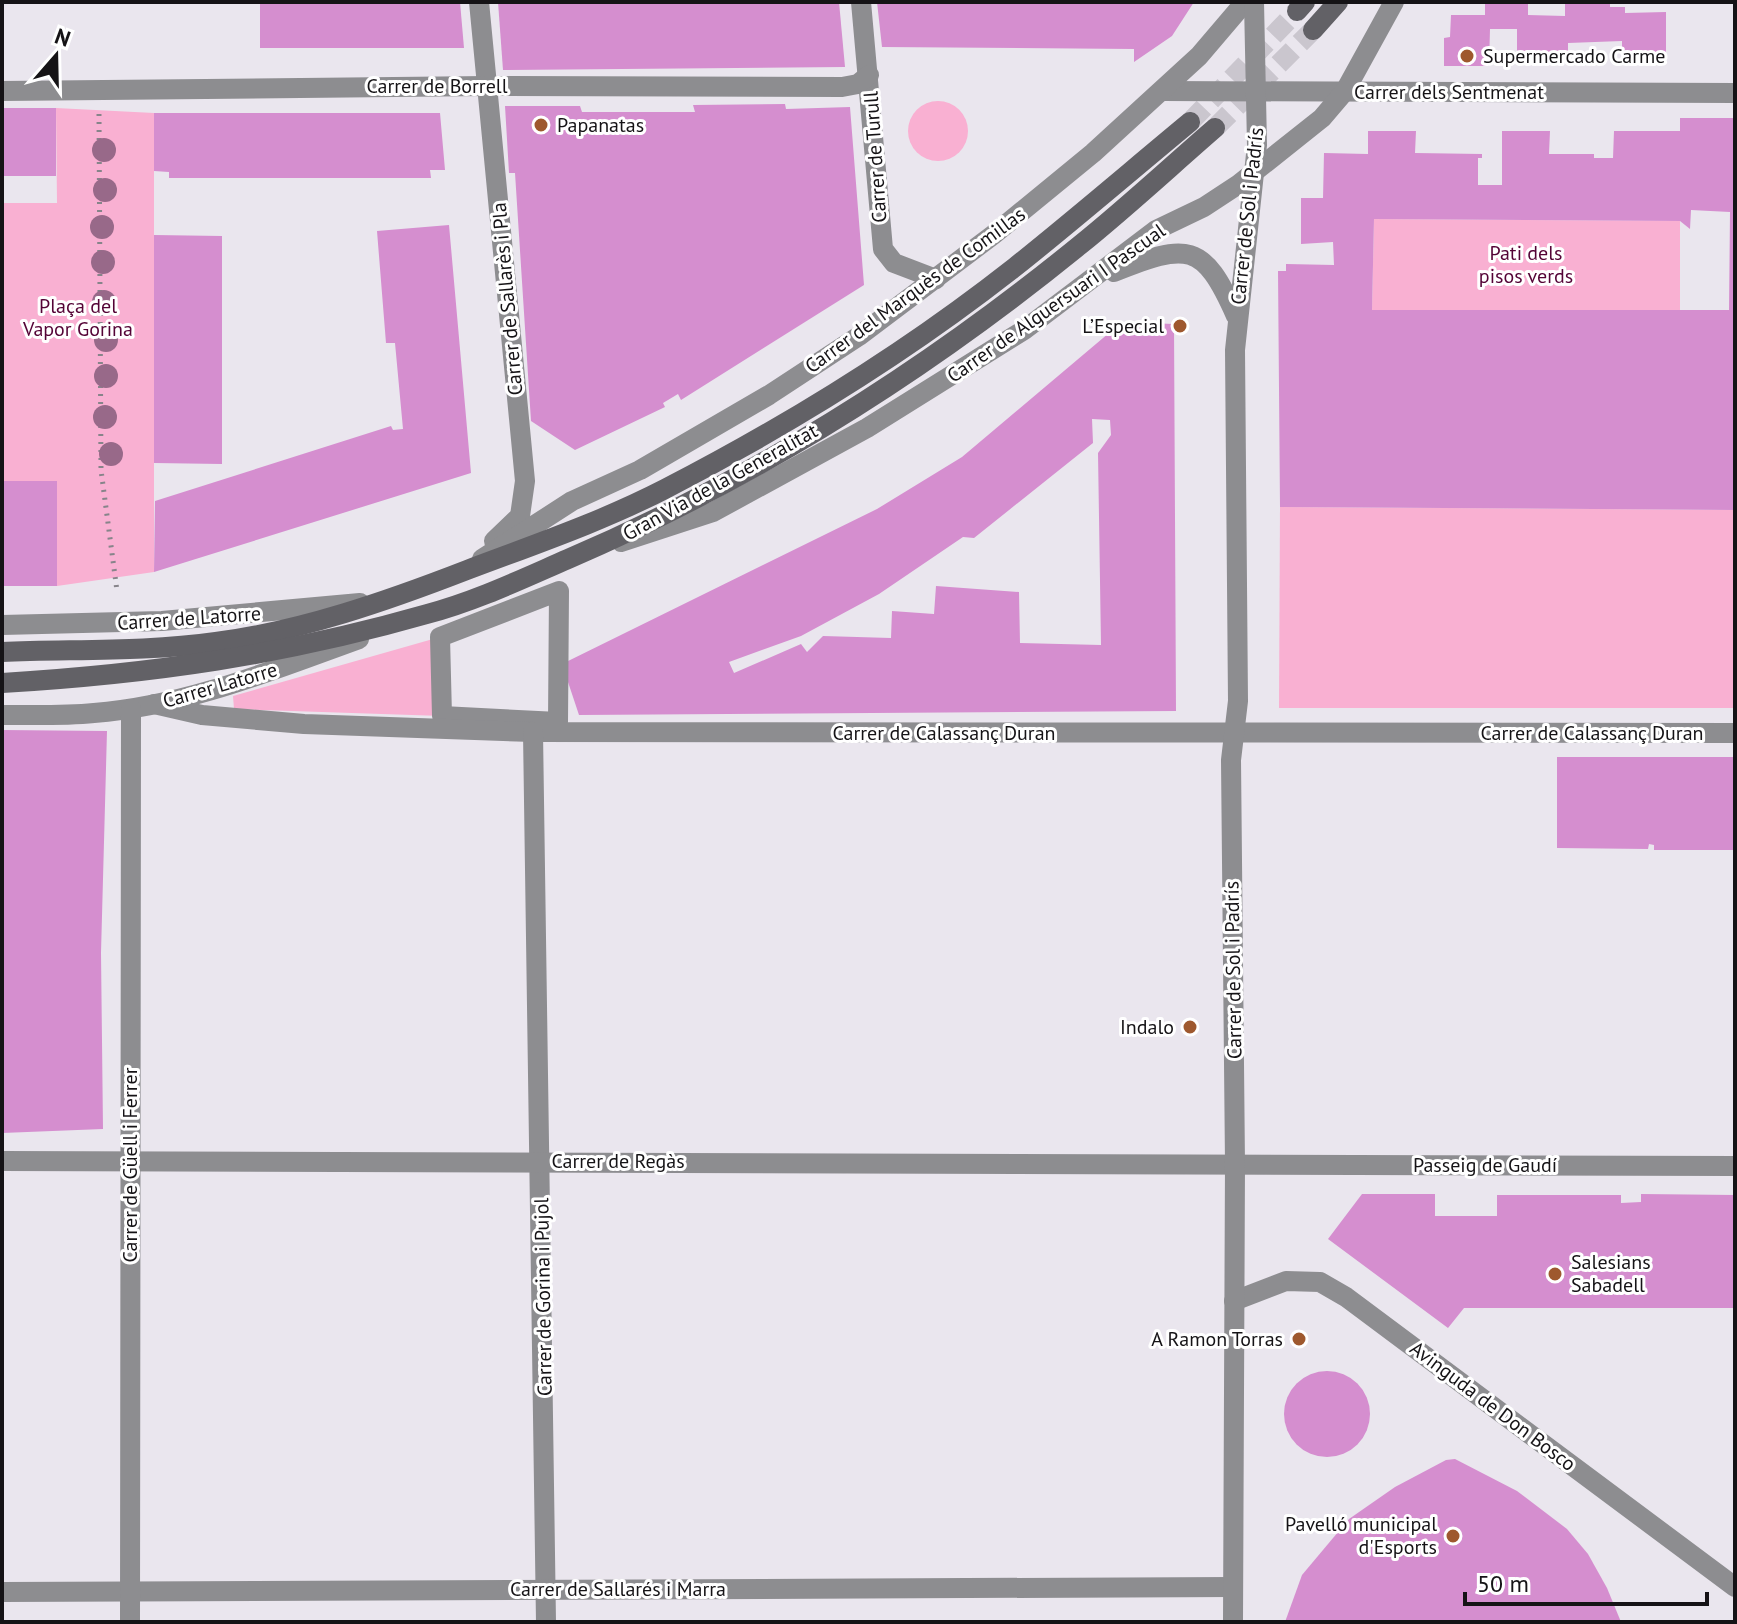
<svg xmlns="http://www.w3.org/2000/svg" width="1737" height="1624" viewBox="0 0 1737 1624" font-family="'PT Sans',sans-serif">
<rect width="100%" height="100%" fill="#eae6ee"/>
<g fill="#f9b0d2">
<circle cx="938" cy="131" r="30"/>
<polygon points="56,108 154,113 154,572 57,586 57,481 2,481 2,203 57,203"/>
<polygon points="1374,219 1680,221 1680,310 1372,310"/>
<polygon points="1280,507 1735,510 1735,708 1279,708"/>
<polygon points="440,637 442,716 234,709 233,696"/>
</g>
<g fill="#d58ecf" fill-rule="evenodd">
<polygon points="260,2 460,2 464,48 260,48"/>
<polygon points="498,2 839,2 845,67 503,70"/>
<polygon points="877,2 1194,2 1172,36 1134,62 1134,49 882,47"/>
<polygon points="1485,2 1528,2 1528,15 1565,16 1565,2 1610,2 1610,7 1625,7 1625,13 1666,12 1666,63 1622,63 1622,41 1568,43 1568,60 1517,60 1517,29 1490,29 1489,66 1444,66 1444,38 1450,37 1451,15 1485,15"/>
<polygon points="785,104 786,109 850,107 864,285 681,400 678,394 663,403 665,407 575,450 531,421 515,173 509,173 505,106 580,106 582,112 695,112 693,105"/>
<rect x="2" y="108" width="54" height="68"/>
<polygon points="154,113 440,113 445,170 430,170 431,178 169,178 169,172 154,171"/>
<path d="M 1680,118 L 1735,118 L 1735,510 L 1280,507 L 1278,271 L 1286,271 L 1286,264 L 1334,265 L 1333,242 L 1301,244 L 1301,198 L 1323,198 L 1324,153 L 1368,154 L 1368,131 L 1416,131 L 1415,153 L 1482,154 L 1482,158 L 1478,158 L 1478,185 L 1502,185 L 1502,131 L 1550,131 L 1549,154 L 1594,154 L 1594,158 L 1613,158 L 1614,131 L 1680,131 ZM 1691,210 L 1730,212 L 1729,310 L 1372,310 L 1374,219 L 1680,221 L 1690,229 Z"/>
<polygon points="449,225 471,473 154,572 155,501 391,426 393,430 403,429 395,343 386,343 377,231"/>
<polygon points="154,235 222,236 222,464 154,463"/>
<path d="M 1122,322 L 1174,324 L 1176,711 L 579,715 L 562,664 L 877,509 L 962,457 ZM 1092,419 L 1110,420 L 1111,435 L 1098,453 L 1101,645 L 1020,643 L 1019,592 L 936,586 L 934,614 L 892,611 L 891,638 L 823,636 L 807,652 L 801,644 L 734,673 L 729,662 L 801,636 L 879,594 L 963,537 L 974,538 L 1093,443 Z"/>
<rect x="2" y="481" width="55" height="105"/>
<polygon points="2,730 107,731 101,953 103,1129 2,1133"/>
<polygon points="1557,757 1735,757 1734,850 1654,850 1654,845 1649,844 1648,849 1557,848"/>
<polygon points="1362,1194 1435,1194 1435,1216 1497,1216 1497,1195 1621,1195 1621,1203 1641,1202 1641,1194 1735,1195 1735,1308 1464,1308 1448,1328 1328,1239"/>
<circle cx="1327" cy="1414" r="43"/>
<polygon points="1455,1459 1517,1491 1567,1529 1588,1554 1607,1588 1621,1622 1285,1622 1302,1575 1349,1519 1395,1487 1446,1460"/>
</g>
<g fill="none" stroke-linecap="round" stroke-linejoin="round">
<g stroke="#cac6ce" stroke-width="20" stroke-dasharray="20 10" stroke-linecap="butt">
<polyline points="1190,122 1297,11"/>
<polyline points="1215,128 1313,30"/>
</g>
<polyline stroke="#87848a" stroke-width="5" stroke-dasharray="2 6" stroke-linecap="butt" points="99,114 101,470 117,591"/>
<g stroke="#8d8d90" stroke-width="20">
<polyline points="479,2 525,481 520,516 494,541"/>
<polyline points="861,2 883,249 894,263 936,279"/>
<polyline points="2,91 487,86 842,87 858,84 869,75"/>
<polyline points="1163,91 1735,93"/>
<path d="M 1114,272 C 1187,243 1203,241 1236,316"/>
<polyline points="621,542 713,512 867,428 1024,330 1156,230 1204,207 1239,184 1322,118 1345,91 1394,2"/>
<polyline points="482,559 572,501 640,470 769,395 859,336 993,235 1093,153 1199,56 1245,2"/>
<polygon points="559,591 558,722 442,716 440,637"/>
<polyline points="2,625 162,621 360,603"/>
<polyline points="154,704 202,715 304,724 533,732 1735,733"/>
<path d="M 2,715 C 32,715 64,716 94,713 C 186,706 273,670 359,639"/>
<polyline points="533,732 546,1622"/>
<polyline points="2,1161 1735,1166"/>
<polyline points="1234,1301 1286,1281 1320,1282 1346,1297 1735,1587"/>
<polyline points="2,1592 1233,1587"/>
<polyline points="130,1622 131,709"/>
<polyline points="1233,1622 1235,1164 1231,760 1238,701 1235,350 1257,145 1254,2"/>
</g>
<g stroke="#626166" stroke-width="20">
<polyline points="1297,11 1305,2"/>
<polyline points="1313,30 1338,2"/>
<path d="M 2,652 C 72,649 146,652 216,642 C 301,631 387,601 467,570 C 533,545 601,522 665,489 C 787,426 907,352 1015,267 C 1074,220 1132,170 1190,122"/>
<path d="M 2,683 C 151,674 284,655 427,614 C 476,601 522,579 568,559 C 752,480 924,372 1080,245 C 1126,208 1170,167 1215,128"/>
</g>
</g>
<g fill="#986989">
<circle cx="104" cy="150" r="12"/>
<circle cx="105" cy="190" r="12"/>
<circle cx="102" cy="227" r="12"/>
<circle cx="103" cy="262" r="12"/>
<circle cx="104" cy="302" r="12"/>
<circle cx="106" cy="340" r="12"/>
<circle cx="106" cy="376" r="12"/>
<circle cx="105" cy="417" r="12"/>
<circle cx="111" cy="454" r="12"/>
</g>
<g fill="#9e582e" stroke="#fff" stroke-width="3">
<circle cx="1467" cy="56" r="8"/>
<circle cx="541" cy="125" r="8"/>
<circle cx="1180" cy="326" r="8"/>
<circle cx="1190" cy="1027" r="8"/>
<circle cx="1555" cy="1274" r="8"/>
<circle cx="1299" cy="1339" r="8"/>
<circle cx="1453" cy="1536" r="8"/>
</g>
<g text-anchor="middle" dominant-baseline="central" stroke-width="6" stroke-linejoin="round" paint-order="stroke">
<g font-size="20" fill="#151316" stroke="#fff" text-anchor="end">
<text x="1483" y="56" text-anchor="start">Supermercado Carme</text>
<text x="557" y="125" text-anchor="start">Papanatas</text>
<text x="1164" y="326">L’Especial</text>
<text x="1174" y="1027">Indalo</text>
<text x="1571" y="1262" text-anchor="start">Salesians<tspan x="1571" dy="23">Sabadell</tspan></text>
<text x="1283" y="1339">A Ramon Torras</text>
<text x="1437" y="1524">Pavelló municipal<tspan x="1437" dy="23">d'Esports</tspan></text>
</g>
<g font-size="20" fill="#151316" stroke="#fff">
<text x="437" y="86">Carrer de Borrell</text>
<text x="1449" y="92">Carrer dels Sentmenat</text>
<text transform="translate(875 157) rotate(-94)">Carrer de Turull</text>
<text transform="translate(1247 216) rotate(-84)">Carrer de Sol i Padrís</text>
<text transform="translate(915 290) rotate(-36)">Carrer del Marquès de Comillas</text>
<text transform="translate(507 299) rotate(-95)">Carrer de Sallarès i Pla</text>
<text transform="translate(1056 303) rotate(-35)">Carrer de Alguersuari I Pascual</text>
<text transform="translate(720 482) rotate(-29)">Gran Via de la Generalitat</text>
<text transform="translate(189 618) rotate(-4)">Carrer de Latorre</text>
<text transform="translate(220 685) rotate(-16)">Carrer Latorre</text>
<text x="944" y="733">Carrer de Calassanç Duran</text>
<text x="1592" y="733">Carrer de Calassanç Duran</text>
<text transform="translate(1233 970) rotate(-91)">Carrer de Sol i Padrís</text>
<text x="618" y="1161">Carrer de Regàs</text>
<text transform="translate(130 1165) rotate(-90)">Carrer de Güell i Ferrer</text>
<text x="1485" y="1165">Passeig de Gaudí</text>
<text transform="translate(543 1297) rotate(-91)">Carrer de Gorina i Pujol</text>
<text transform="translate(1493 1406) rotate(37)">Avinguda de Don Bosco</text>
<text x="618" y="1589">Carrer de Sallarés i Marra</text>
</g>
<g font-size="20" fill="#540336" stroke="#fff">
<text x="1526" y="253">Pati dels<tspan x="1526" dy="23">pisos verds</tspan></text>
<text x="78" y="306">Plaça del<tspan x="78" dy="23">Vapor Gorina</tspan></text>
</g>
</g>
<rect width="1737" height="1624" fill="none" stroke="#151316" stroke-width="8"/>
<g transform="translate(56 56) rotate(20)" stroke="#ffffff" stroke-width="6" paint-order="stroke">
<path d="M0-6L14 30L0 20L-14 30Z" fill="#151316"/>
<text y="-12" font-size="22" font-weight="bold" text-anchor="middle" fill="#151316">N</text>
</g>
<path d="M1465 1592v12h242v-12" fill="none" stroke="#151316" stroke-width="4"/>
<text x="1477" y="1592" font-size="24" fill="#151316" stroke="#ffffff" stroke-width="6" paint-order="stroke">50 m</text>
</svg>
